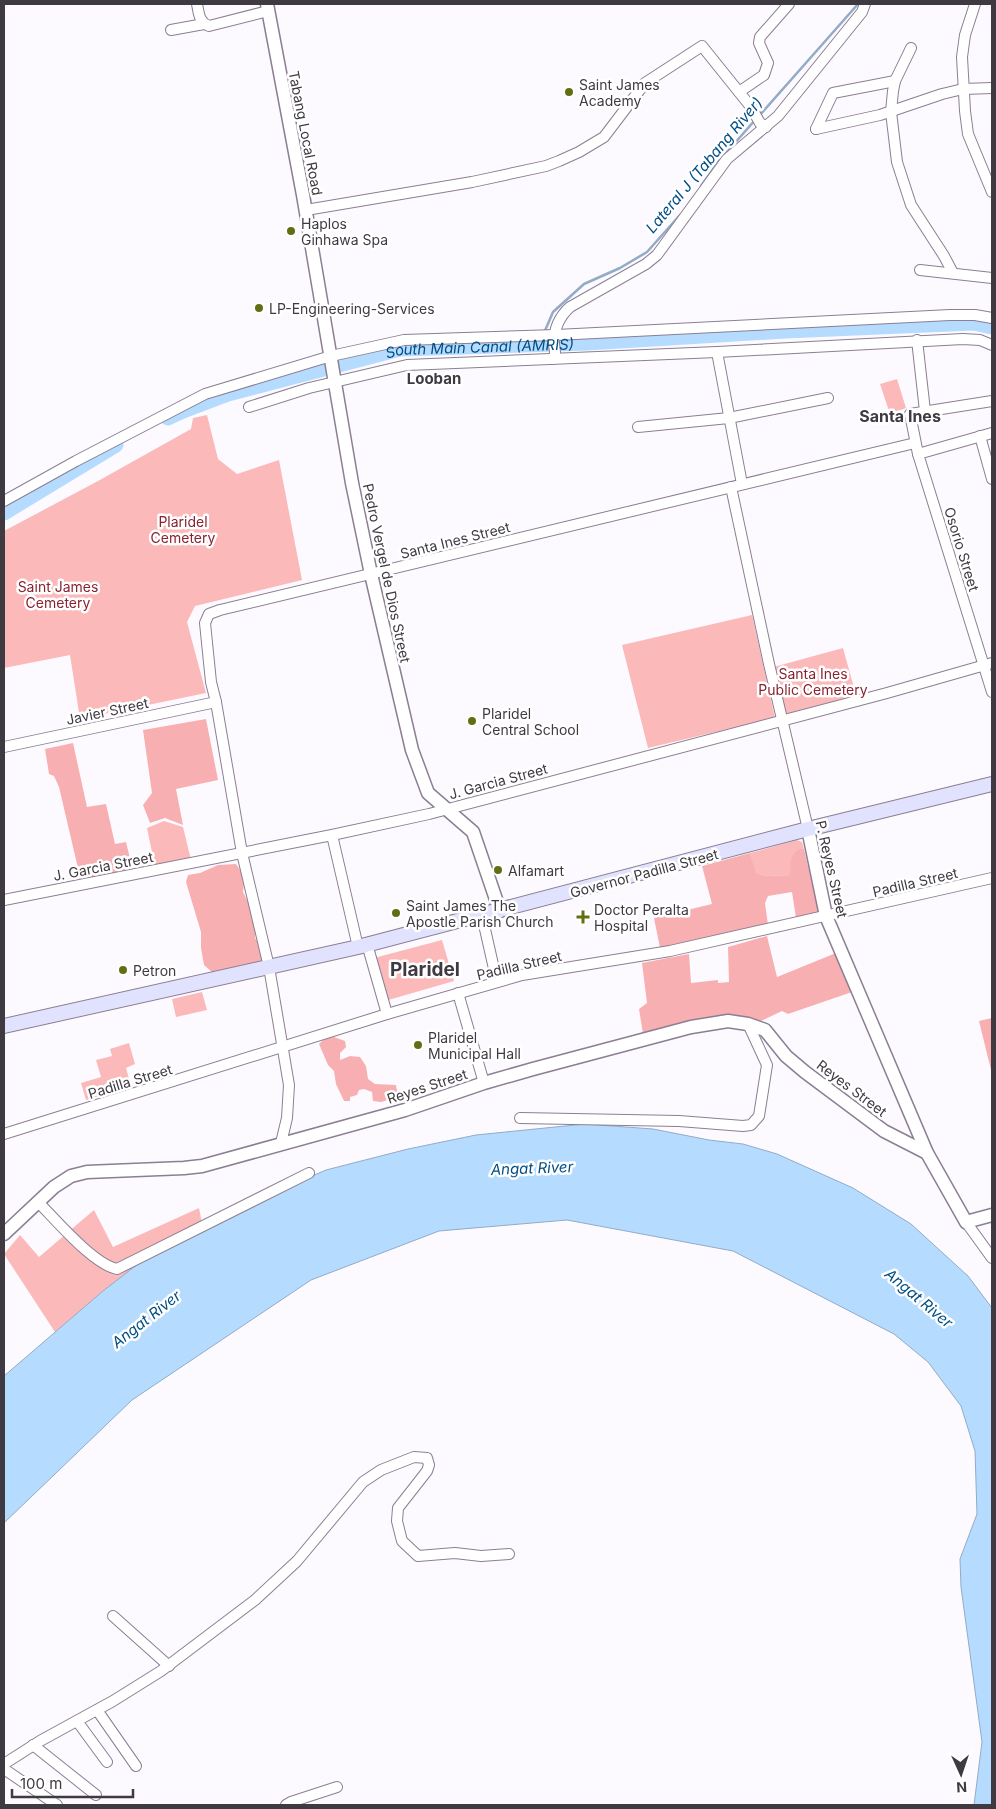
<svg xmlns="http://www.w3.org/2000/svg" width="996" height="1809" viewBox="0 0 996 1809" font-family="Inter,sans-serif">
<rect width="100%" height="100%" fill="#fdfaff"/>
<g fill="#fbb9ba">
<polygon points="897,379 906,408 890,414 880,384"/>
<polygon points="207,415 218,459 237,474 279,460 302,580 195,606 187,622 206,693 80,719 70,655 4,668 4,531 98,481 191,429 193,418"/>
<polygon points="752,615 775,718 648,748 622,645"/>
<polygon points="843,648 856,695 784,715 770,668"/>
<polygon points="164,821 183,827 191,860 155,867 147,828"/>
<path d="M 797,840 L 802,842 L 804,849 L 800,848 C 790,855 791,863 791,875 L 768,876 L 755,873 L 750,853 Z"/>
<polygon points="442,940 454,981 385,1001 374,958"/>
<polygon points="202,992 207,1010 176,1017 172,999"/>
<polygon points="129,1043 135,1064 126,1068 131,1086 86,1100 81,1083 101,1077 96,1060 112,1056 110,1049"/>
<polygon points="199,1208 203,1228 103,1291 55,1332 4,1254 20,1235 39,1257 94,1210 113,1247"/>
</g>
<g fill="#f8afb1">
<polygon points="206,719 218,780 176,789 183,825 165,818 150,823 143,805 152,793 143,730"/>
<polygon points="73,743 87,807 106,804 115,844 126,842 133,871 81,881 59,787 54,776 49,774 45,749"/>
<path d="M 800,848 L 804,849 L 819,913 L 796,918 L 792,892 L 768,896 L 765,903 L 768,925 L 660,948 L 654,918 L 712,904 L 702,866 L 750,853 L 756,873 L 768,876 L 790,875 C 791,863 789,855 800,848 Z"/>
<path d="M 236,864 C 243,873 245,880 243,892 C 250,906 258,922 255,938 L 262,948 L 265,959 C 256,966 250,968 239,966 L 235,970 L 213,973 L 204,965 L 201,948 L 201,932 L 186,882 L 188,875 L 200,873 L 218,865 Z"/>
<polygon points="767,936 777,977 836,953 852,992 788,1014 782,1011 759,1022 643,1034 639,1009 647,1003 642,963 689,954 691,983 718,980 718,983 729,982 728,947"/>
<polygon points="992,1018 992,1074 979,1021"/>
<polygon points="334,1037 345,1041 346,1047 340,1053 340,1060 350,1056 360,1057 366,1066 368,1079 375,1084 396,1085 398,1097 381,1102 373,1101 372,1092 364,1089 359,1090 357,1095 350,1097 350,1101 344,1101 336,1084 334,1071 328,1065 319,1044 324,1039"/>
</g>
<polygon fill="#b5dbff" stroke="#92abc6" points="585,1124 653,1129 709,1140 743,1144 777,1154 853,1188 911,1224 968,1276 992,1308 992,1805 974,1805 982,1742 961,1587 960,1559 977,1514 975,1451 961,1406 928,1362 894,1334 733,1251 567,1220 439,1231 311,1280 132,1400 4,1523 4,1376 103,1291 143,1260 282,1189 326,1170 408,1149 476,1135"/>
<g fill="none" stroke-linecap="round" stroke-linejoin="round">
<g stroke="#92abc6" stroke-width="2.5">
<polyline points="760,115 858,4"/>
<polyline points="701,186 719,161 756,119"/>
<polyline points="544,333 553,312 584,284 620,268 647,252 680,215"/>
<polyline points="538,345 541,338"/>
</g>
<g stroke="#b5dbff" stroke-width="15">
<path id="s1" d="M 168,418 L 183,411 L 228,394 L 400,349 L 587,343 L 785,331 L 973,323 L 992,327"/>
<polyline points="4,513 116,445"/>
</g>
<defs>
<g id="minor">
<path d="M 197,4 C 199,14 199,22 209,26 L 268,11"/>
<polyline points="975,4 965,35 962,57 965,111 968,134 992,192"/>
<polyline points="171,30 204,24"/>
<polyline points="911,48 895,81 893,91 891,112 897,162 911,205 944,256 953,273"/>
<polyline points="739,92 764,75 768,63 759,43 760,37 789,4"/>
<polyline points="816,129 880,115 942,94 963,89 992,88"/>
<polyline points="816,129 833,93 895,81"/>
<polyline points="306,210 472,182 546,166 559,161 579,152 604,137 645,83 702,46 751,107 760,123 766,127"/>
<polyline points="920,270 992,278"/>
<polyline points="917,340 925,411"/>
<polyline points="717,352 742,484"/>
<path d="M 553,359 C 557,354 554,350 554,343 C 554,329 560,316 570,307 L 646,264 L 657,255 L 727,159 L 778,116 L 862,12 L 865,4"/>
<polyline points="992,401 910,414 918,454 992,692"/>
<polyline points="249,407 309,388 407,365 717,352 963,339 980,340 992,345"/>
<polyline points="638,427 729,418 828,398"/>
<polyline points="980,436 992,479"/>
<polyline points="918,454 992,433"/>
<polyline points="731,487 769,664 808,829"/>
<polyline points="4,501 76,461 205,394 331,356 404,340 556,335 950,315 975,315 992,318"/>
<polyline points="4,747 216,702"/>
<polyline points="332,835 358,947"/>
<polyline points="4,900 332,835 429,814 887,693 992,663"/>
<polyline points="482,916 497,982"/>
<polyline points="367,944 387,1014"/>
<polyline points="458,993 484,1083"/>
<polyline points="520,1118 679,1121 743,1126 751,1125 759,1116 767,1065 748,1024"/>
<polyline points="4,1134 387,1014 522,975 670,951 992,878"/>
<polyline points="281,1143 287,1118 289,1085 269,967 242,853 216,702 211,682 205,623 209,614 220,610 915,443"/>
<path d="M 38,1202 C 56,1220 93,1264 117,1269 L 309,1173"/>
<polyline points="966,1222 992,1258"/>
<polyline points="113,1616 169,1666"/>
<polyline points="97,1710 136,1766"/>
<polyline points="77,1721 107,1762"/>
<polyline points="33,1745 96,1795"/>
<polyline points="4,1764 40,1741 113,1701 161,1671 255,1600 297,1561 363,1482 381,1470 414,1457 427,1458 429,1465 427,1471 398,1508 397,1521 402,1541 418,1556 455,1553 481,1556 509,1554"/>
<polyline points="4,1769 57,1805"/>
<polyline points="286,1805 291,1802 337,1787"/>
</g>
<g id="tertiary">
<polyline points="267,4 303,195 352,483 371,574 412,750 428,793 473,832 500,911"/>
<polyline points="808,829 826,916 927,1153 966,1222 992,1215"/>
<polyline points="4,1234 54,1187 71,1176 87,1172 184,1168 202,1166 405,1110 484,1083 533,1069 691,1027 728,1021 748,1024 765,1030 786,1056 805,1072 884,1131 927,1153"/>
</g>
<polyline id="secondary" points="4,1026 358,947 808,829 992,784"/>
</defs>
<use href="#minor" stroke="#8b7f93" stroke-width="12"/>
<use href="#tertiary" stroke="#8b7f93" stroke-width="15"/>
<use href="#secondary" stroke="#8b7f93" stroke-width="16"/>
<use href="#minor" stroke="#fff" stroke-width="10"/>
<use href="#tertiary" stroke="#fff" stroke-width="12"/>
<use href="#secondary" stroke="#e1e3fe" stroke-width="14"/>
</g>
<g fill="#646d13" stroke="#fff" stroke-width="2">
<circle cx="569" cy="92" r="5"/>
<circle cx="291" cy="231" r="5"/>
<circle cx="259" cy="308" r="5"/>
<circle cx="472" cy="721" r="5"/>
<circle cx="498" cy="870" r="5"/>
<circle cx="396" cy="913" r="5"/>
<path d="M580.5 909.5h5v5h5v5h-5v5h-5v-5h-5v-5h5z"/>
<circle cx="123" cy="970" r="5"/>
<circle cx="418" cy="1045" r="5"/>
</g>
<g text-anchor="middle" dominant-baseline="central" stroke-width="5" stroke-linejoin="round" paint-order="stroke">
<g font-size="14" fill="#3f3a42" stroke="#fff" text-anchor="start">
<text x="579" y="84">Saint James<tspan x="579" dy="16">Academy</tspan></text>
<text x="301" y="223">Haplos<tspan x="301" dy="16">Ginhawa Spa</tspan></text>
<text x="269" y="308">LP-Engineering-Services</text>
<text x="482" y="713">Plaridel<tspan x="482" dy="16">Central School</tspan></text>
<text x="508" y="870">Alfamart</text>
<text x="406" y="905">Saint James The<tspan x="406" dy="16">Apostle Parish Church</tspan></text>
<text x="594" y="909">Doctor Peralta<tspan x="594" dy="16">Hospital</tspan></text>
<text x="133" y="970">Petron</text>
<text x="428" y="1037">Plaridel<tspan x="428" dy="16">Municipal Hall</tspan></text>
</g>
<g font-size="14" fill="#3f3a42" stroke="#fff">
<text transform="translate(306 133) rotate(79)">Tabang Local Road</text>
<text transform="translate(455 540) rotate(-14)">Santa Ines Street</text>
<text transform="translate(962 549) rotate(73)">Osorio Street</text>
<text transform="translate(387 573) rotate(78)">Pedro Vergel de Dios Street</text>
<text transform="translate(107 711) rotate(-12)">Javier Street</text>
<text transform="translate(498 781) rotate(-15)">J. Garcia Street</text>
<text transform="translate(103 866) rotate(-11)">J. Garcia Street</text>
<text transform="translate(832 869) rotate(77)">P. Reyes Street</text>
<text transform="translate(644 873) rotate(-15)">Governor Padilla Street</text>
<text transform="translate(915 882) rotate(-13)">Padilla Street</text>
<text transform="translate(519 965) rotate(-13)">Padilla Street</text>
<text transform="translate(130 1081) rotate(-17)">Padilla Street</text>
<text transform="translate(427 1086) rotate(-18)">Reyes Street</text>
<text transform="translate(852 1088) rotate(37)">Reyes Street</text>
</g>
<g font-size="14" fill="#892231" stroke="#fff">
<text x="183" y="521">Plaridel<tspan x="183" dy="16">Cemetery</tspan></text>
<text x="58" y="586">Saint James<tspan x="58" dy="16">Cemetery</tspan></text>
<text x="813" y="673">Santa Ines<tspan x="813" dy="16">Public Cemetery</tspan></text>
</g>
<g font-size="15" font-style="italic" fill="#004e83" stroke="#fff">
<text transform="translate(704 165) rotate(-50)">Lateral J (Tabang River)</text>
<text stroke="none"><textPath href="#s1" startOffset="322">South Main Canal (AMRIS)</textPath></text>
<text transform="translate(532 1168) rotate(-2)">Angat River</text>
<text transform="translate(919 1298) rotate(40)">Angat River</text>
<text transform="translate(146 1319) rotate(-38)">Angat River</text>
</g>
<g font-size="15" font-weight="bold" fill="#3f3a42" stroke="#fff">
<text x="434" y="378">Looban</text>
</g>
<g font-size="16" font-weight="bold" fill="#3f3a42" stroke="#fff">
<text x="900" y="416">Santa Ines</text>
</g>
<g font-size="19" font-weight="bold" fill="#3f3a42" stroke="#fff">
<text x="425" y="969">Plaridel</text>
</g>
</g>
<rect width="996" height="1809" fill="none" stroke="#3f3a42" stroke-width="10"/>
<g transform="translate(961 1774) rotate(177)" stroke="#ffffff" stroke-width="4" paint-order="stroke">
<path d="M0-4L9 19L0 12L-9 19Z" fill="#3f3a42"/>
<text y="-8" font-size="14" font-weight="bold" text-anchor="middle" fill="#3f3a42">N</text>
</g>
<path d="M12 1789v8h121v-8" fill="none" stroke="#3f3a42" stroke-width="2.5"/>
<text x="20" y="1789" font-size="15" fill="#3f3a42" stroke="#ffffff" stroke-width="4" paint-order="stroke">100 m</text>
</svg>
